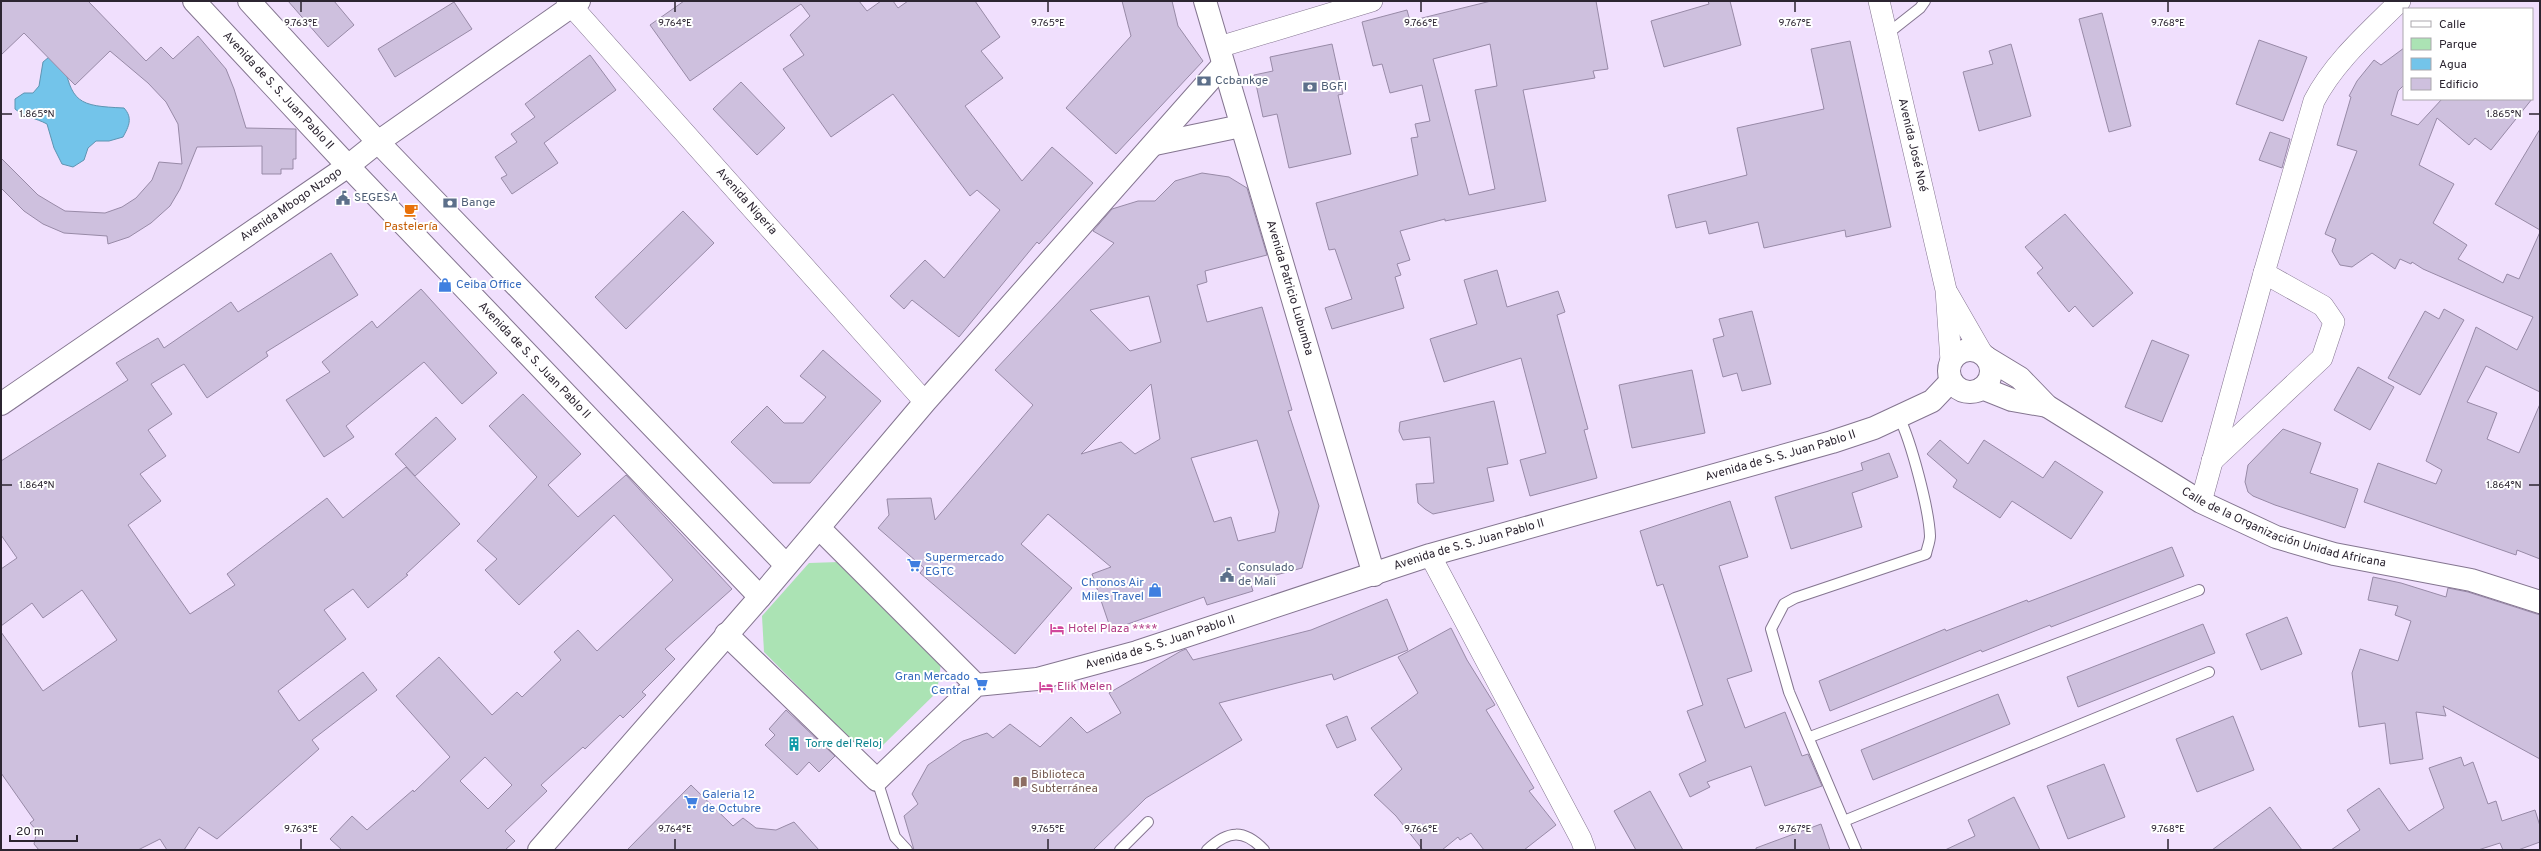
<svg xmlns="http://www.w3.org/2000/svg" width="2541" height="851" viewBox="0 0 2541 851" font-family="Overpass,sans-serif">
<rect width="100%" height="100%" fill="#f0dffd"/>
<polygon fill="#abe3b4" points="839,562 941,663 937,692 883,745 853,742 764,652 762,616 809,563"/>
<path fill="#73c4ea" stroke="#5e94b2" d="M 49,57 L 63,57 C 71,103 78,106 124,108 C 133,118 129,126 123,137 L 109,141 L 96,141 L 88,148 L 84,160 L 73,167 L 62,164 L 54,148 L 47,124 C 36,118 24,117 15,109 L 15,99 L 24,93 L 33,93 L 39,86 L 43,62 Z"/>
<g fill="#cec0de" stroke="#988aa7" fill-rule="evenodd">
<polygon points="1,1 88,1 146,61 161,47 173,59 198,36 226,69 234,89 246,128 296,129 296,159 293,159 293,169 281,169 281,174 262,174 262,146 197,147 180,189 170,206 151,223 129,237 108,244 107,236 64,233 43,224 24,211 1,188 1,158 38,195 53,204 65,211 105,213 122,207 136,198 152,180 159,162 182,164 178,124 166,102 148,83 110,51 75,85 24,33 1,55"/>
<polygon points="288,1 334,1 354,25 328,47"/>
<polygon points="684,1 859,1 867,11 881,1 893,1 898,8 908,1 975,1 1000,37 981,51 1003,78 965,106 1022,181 1052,147 1093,183 1039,244 1037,242 959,337 912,300 904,309 890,296 925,260 944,278 1000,210 977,190 970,196 893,94 831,137 783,69 804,55 790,35 810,16 801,4 690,81 650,25"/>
<polygon points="1122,1 1172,1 1178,26 1203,61 1116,154 1066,108 1131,36"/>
<path d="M 1491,1 L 1596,1 L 1608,69 L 1593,71 L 1595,78 L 1523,90 L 1546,201 L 1445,221 L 1445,219 L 1400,231 L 1410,260 L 1397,264 L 1401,275 L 1395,277 L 1404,308 L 1332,329 L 1325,308 L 1352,299 L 1335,249 L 1329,250 L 1316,203 L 1418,175 L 1411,138 L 1418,137 L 1415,124 L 1430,121 L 1422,85 L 1390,93 L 1382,64 L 1373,66 L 1362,22 L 1407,10 L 1410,21 ZM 1490,44 L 1497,86 L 1475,90 L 1495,189 L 1469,195 L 1433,59 Z"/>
<polygon points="1708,1 1730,1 1741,45 1664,67 1651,21 1709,4"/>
<polygon points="454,2 472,29 395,77 378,49"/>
<polygon points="2102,13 2131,126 2109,132 2079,19"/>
<polygon points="2259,40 2307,57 2283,121 2236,104"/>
<polygon points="1850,41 1891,227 1846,237 1845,230 1764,248 1758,222 1709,234 1706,221 1676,228 1668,195 1747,175 1737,128 1824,109 1811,49"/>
<polygon points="1332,44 1343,94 1338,95 1351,154 1289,168 1277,114 1263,117 1254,75 1273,71 1270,57"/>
<polygon points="2011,44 2031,116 1979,131 1963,72 1993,64 1989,51"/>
<polygon points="2404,48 2404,85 2398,91 2391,115 2418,125 2442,99 2532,99 2491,150 2475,138 2469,145 2437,118 2419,165 2454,184 2433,223 2467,245 2458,259 2503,283 2507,274 2519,279 2540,232 2540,392 2486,366 2467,402 2497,413 2487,439 2519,453 2540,404 2540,559 2517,550 2516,555 2364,502 2378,463 2436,484 2442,470 2426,461 2476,327 2517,350 2533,317 2423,269 2412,262 2411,264 2400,259 2395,269 2372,253 2352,267 2340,265 2332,251 2336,239 2325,234 2357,151 2337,145 2351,97 2349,96 2357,81 2374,60 2381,65"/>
<polygon points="590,55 616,90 544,143 558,163 512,194 501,178 507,175 495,157 517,142 511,134 535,117 525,104"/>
<polygon points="741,82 785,128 757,155 713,109"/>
<polygon points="2540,129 2540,230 2495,204"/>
<polygon points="2270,132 2290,139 2282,168 2259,160"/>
<path d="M 1202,173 L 1229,177 L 1247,188 L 1267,255 L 1205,271 L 1207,282 L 1197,285 L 1207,322 L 1262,307 L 1292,410 L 1288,411 L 1319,506 L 1302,568 L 1250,582 L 1253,591 L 1207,605 L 1204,597 L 1111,630 L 1092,574 L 1111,567 L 1048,514 L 1021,544 L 1072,588 L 1015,654 L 920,573 L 924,568 L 878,528 L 889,515 L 887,499 L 931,498 L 935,520 L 1033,405 L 995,370 L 1114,243 L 1093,231 L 1112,209 L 1138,201 L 1155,201 L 1175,181 ZM 1149,296 L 1161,342 L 1130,351 L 1090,310 ZM 1151,384 L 1160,439 L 1135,454 L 1121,442 L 1081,454 ZM 1257,440 L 1279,512 L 1275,532 L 1238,541 L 1231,517 L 1214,522 L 1191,458 Z"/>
<polygon points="683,211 714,243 626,329 595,297"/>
<polygon points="2065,214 2133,293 2093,327 2075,306 2069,312 2037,273 2043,268 2025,247"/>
<polygon points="331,253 358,295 266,352 268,356 207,398 184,364 151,384 172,414 148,430 166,456 140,474 161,501 128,525 190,614 235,585 227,574 327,498 343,518 406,467 460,524 406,574 408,575 368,608 353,589 324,610 346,639 278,691 299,721 363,672 377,690 312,740 319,749 217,839 199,827 184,850 167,850 160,839 138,850 39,850 34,844 37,831 30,823 34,820 1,773 1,632 43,691 117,640 82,590 43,618 32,603 1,626 1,569 17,558 1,535 1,461 128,380 116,363 131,354 158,338 164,348 231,302 238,312"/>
<polygon points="1497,270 1507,307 1558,291 1565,312 1557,315 1588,429 1584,430 1597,478 1530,496 1520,460 1546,453 1521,358 1444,382 1430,339 1477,324 1464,280"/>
<polygon points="421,289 497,373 462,404 424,362 346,426 354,437 324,457 286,400 330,372 322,362 372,321 377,328"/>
<polygon points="2444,309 2464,320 2420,395 2388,378 2425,311 2439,319"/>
<polygon points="1752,311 1771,384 1742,391 1737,373 1723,377 1713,339 1724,336 1719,319"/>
<polygon points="2152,340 2189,355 2162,422 2125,407"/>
<polygon points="823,350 881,401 810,483 773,483 731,442 767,406 784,423 803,423 826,397 800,376"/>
<polygon points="2358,367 2394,387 2370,430 2334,410"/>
<polygon points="1692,370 1705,433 1632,448 1619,385"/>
<path d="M 523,394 L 581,454 L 548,485 L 578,517 L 626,475 L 732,589 L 665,649 L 675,659 L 642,692 L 646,695 L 623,718 L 620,715 L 585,749 L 583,747 L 541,785 L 547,791 L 505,831 L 515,841 L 505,850 L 342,850 L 330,839 L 352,816 L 367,830 L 413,790 L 414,792 L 450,757 L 396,696 L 439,657 L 492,715 L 517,692 L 522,697 L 561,660 L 554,652 L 578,630 L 597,651 L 673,580 L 614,515 L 519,605 L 485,570 L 497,559 L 477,541 L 537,477 L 489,426 ZM 485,757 L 512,785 L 488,809 L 460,781 Z"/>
<polygon points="1494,401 1508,464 1487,468 1494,501 1433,514 1425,509 1418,503 1416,484 1434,483 1430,437 1403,440 1399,431 1400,422"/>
<polygon points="436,417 456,439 415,476 395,454"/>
<polygon points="2283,429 2321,443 2310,473 2358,489 2345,528 2275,505 2253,496 2248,492 2245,482 2248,465"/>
<polygon points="1940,440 1968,464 1984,440 2043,478 2055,461 2103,492 2071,539 2012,501 2000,518 1953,487 1957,480 1927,454"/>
<polygon points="1889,453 1898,477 1852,493 1862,527 1791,549 1775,497 1863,470 1861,463"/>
<polygon points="1730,501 1748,557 1719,566 1752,671 1727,679 1745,728 1785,712 1802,756 1808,754 1822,786 1765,806 1751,766 1707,782 1710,787 1690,797 1679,774 1706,761 1687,711 1703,705 1663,584 1657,586 1640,531"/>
<polygon points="2172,547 2184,576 2051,627 2050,625 1982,652 1981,650 1830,711 1819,681 1945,629 1946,631 2027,600 2028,602"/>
<polygon points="2373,577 2401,583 2446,597 2448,588 2468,592 2540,615 2540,759 2443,706 2446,716 2416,712 2423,759 2390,764 2385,723 2359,727 2352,673 2360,649 2398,661 2411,621 2395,615 2398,606 2368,600"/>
<polygon points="1387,599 1408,650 1334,680 1332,674 1219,703 1242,740 1146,798 1093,850 914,850 904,816 918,804 912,794 928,765 963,741 987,733 993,738 1010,724 1040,747 1071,717 1087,733 1121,713 1109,693 1181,651 1186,649 1193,660 1311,630"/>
<polygon points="2287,617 2302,654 2261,670 2246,634"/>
<polygon points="2203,624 2215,653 2078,707 2067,677"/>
<polygon points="1451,628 1467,660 1495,705 1486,710 1534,788 1529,791 1556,825 1524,850 1484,850 1471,833 1460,840 1458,837 1442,850 1423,850 1396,816 1374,795 1402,769 1371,728 1418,693 1398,657"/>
<polygon points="1998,694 2010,724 1873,780 1861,750"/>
<polygon points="786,710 835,756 819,772 809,762 797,775 765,745 775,735 769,729"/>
<polygon points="1347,716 1356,740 1337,748 1326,725"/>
<polygon points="2233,716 2254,770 2197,792 2176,739"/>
<polygon points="2461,757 2464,766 2473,762 2488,804 2496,801 2502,821 2535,810 2540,826 2540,842 2518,850 2503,850 2500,843 2478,850 2331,850 2360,830 2347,810 2379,788 2409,831 2444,808 2429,768"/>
<polygon points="2104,764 2125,817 2068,839 2047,786"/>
<polygon points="691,785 733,826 743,818 756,828 776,830 794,822 819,850 627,850"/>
<polygon points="1650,791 1683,850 1636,850 1614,811"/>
<polygon points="2014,797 2040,850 1945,850 1975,836 1968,820"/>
<polygon points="2270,807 2302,850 2212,850"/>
<polygon points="1821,824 1830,850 1756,850 1756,848"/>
</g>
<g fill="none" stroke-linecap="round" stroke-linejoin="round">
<defs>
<g id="lane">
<polyline points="1887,34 1920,8 1925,1"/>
<polyline points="1810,737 2199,590"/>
<polyline points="877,780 895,837 907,850"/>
<polyline points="1844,821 2209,672"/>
<polyline points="1120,850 1148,822"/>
<path d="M 1207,850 C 1228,830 1244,829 1264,850"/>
<path d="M 1856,850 L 1789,692 L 1771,629 L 1784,604 L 1795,598 L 1926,554 C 1927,548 1930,542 1930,536 C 1929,509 1911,441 1899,417"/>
</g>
<g id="street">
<path id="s1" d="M 567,1 L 925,402"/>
<path id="s2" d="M 1879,1 L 1946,290 L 1951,361"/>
<polyline points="1219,47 1372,1"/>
<polyline points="1948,294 1982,353"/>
<polyline points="2212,461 2322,358 2334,322 2323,306 2264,273"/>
<path d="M 2201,502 L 2264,273 L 2314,101 C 2334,62 2369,32 2400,1"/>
<polyline points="1430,555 1581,839 1585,850"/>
</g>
<g id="secondary">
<path id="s3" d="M 194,1 L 348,166 L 760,597"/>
<polyline points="249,1 378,142 786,565"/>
<path id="s4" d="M 1205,1 L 1374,575"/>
<polyline points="1155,144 1241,126"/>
<circle cx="1970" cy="371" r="21"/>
<path id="s5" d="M 1987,358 L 2020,378 L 2047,406 L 2201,502 L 2276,537 L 2334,554 L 2471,580 L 2540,602"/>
<polyline points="1982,388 2012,400 2047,406"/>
<path id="s6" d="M 1,404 L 348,166 L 378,142 L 579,1"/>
<polyline points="819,528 976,685"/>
<path id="s7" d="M 726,634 L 877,780 L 976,685 L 1037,679 L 1137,652 L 1430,555 L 1832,442 L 1874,428 L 1932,401 L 1951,381"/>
<polyline points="539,850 760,597 925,402 1223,65"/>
</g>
</defs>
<use href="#lane" stroke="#847590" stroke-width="12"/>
<use href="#street" stroke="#847590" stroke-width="22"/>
<use href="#secondary" stroke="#847590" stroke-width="24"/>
<use href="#lane" stroke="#fff" stroke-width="10"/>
<use href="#street" stroke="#fff" stroke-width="21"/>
<use href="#secondary" stroke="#fff" stroke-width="22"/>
</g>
<path fill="none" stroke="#2c2531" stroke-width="1.5" d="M 301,2 L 301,12M 675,2 L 675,12M 1048,2 L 1048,12M 1421,2 L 1421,12M 1795,2 L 1795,12M 2168,2 L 2168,12M 2,114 L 12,114M 2529,114 L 2539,114M 2,485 L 12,485M 2529,485 L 2539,485M 301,839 L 301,849M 675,839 L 675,849M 1048,839 L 1048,849M 1421,839 L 1421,849M 1795,839 L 1795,849M 2168,839 L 2168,849"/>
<defs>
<symbol id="bank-bare" viewBox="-9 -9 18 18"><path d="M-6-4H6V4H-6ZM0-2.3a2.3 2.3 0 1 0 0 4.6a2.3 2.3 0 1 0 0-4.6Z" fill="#5c6f8a" stroke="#fff" stroke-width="2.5" paint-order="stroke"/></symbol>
<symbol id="civic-bare" viewBox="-9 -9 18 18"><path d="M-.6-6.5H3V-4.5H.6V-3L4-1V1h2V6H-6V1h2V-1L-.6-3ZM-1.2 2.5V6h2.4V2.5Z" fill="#5c6f8a" stroke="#fff" stroke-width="2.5" paint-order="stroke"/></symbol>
<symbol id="cafe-bare" viewBox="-9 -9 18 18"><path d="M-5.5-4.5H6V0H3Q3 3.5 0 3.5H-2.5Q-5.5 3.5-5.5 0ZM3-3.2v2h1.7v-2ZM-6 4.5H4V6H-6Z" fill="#e8710a" stroke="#fff" stroke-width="2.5" paint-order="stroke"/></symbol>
<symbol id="shop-bare" viewBox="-9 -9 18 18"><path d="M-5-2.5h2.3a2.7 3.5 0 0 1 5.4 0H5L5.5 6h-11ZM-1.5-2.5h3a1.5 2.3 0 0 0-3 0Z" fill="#3f7fe0" stroke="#fff" stroke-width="2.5" paint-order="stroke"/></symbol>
<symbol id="supermarket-bare" viewBox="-9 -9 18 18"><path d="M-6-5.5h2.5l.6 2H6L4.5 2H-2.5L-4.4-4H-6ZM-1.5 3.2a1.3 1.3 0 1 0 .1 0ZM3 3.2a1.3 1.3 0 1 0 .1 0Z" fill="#3f7fe0" stroke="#fff" stroke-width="2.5" paint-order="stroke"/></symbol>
<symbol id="hotel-bare" viewBox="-9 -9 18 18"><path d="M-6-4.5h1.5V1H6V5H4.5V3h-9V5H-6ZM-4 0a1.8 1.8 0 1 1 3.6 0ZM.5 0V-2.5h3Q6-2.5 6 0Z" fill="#d1479c" stroke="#fff" stroke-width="2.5" paint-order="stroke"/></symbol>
<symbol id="building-bare" viewBox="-9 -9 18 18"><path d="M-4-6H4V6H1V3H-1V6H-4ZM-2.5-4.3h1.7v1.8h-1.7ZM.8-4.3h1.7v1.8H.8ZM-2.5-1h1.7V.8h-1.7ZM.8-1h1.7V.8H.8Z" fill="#0f9aa8" stroke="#fff" stroke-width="2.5" paint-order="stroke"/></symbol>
<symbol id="library-bare" viewBox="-9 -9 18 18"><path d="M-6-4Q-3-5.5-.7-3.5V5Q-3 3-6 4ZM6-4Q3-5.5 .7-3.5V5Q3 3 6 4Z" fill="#8d6e63" stroke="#fff" stroke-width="2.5" paint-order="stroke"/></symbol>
</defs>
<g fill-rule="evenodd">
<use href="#bank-bare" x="1194" y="71" width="20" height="20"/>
<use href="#bank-bare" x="1300" y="77" width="20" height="20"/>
<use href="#civic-bare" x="333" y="188" width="20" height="20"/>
<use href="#bank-bare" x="440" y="193" width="20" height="20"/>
<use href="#cafe-bare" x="401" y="200" width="20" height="20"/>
<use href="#shop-bare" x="435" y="275" width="20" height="20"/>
<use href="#supermarket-bare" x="904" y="555" width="20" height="20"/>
<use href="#civic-bare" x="1217" y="565" width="20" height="20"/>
<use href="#shop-bare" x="1145" y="580" width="20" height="20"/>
<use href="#hotel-bare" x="1047" y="619" width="20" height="20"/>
<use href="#supermarket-bare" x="971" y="674" width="20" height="20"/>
<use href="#hotel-bare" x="1036" y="677" width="20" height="20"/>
<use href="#building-bare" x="784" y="734" width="20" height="20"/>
<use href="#library-bare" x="1010" y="772" width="20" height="20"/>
<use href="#supermarket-bare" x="681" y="792" width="20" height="20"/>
</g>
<g text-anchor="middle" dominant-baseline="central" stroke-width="4" stroke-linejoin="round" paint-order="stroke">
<g font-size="12" fill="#4e5e75" stroke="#fff" text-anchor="start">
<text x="1215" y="81">Ccbankge</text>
<text x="1321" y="87">BGFI</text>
<text x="354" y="198">SEGESA</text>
<text x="461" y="203">Bange</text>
<text x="1238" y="568">Consulado<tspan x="1238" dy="14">de Mali</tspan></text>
</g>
<g font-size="12" fill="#2c2531" stroke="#fff">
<text stroke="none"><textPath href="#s3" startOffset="123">Avenida de S. S. Juan Pablo II</textPath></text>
<text stroke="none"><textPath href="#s2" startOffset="148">Avenida José Noé</textPath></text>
<text stroke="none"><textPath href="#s1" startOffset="269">Avenida Nigeria</textPath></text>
<text stroke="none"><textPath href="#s6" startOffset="352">Avenida Mbogo Nzogo</textPath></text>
<text stroke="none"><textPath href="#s4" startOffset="299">Avenida Patricio Lubumba</textPath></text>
<text stroke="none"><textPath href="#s3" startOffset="495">Avenida de S. S. Juan Pablo II</textPath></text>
<text stroke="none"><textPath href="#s7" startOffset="1185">Avenida de S. S. Juan Pablo II</textPath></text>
<text stroke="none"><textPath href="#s5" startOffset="346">Calle de la Organización Unidad Africana</textPath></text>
<text stroke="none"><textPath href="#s7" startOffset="861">Avenida de S. S. Juan Pablo II</textPath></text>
<text stroke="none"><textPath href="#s7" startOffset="537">Avenida de S. S. Juan Pablo II</textPath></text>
</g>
<g font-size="12" fill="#c56008" stroke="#fff">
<text x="411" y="227">Pastelería</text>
</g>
<g font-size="12" fill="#366cbe" stroke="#fff" text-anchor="start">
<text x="456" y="285">Ceiba Office</text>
<text x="925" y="558">Supermercado<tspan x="925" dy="14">EGTC</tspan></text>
<text x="1144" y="583" text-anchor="end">Chronos Air<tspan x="1144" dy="14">Miles Travel</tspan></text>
<text x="970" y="677" text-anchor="end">Gran Mercado<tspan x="970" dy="14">Central</tspan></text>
<text x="702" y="795">Galeria 12<tspan x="702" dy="14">de Octubre</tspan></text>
</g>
<g font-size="12" fill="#b23c85" stroke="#fff" text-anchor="start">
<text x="1068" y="629">Hotel Plaza ****</text>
<text x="1057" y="687">Elik Melen</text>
</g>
<g font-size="12" fill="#0d838f" stroke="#fff" text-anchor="start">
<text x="805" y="744">Torre del Reloj</text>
</g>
<g font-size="12" fill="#785e54" stroke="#fff" text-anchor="start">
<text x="1031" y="775">Biblioteca<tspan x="1031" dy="14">Subterránea</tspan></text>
</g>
</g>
<g font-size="10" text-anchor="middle" fill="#2c2531" stroke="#fff" stroke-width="4" stroke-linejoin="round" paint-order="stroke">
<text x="301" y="26">9.763°E</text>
<text x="675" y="26">9.764°E</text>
<text x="1048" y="26">9.765°E</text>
<text x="1421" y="26">9.766°E</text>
<text x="1795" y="26">9.767°E</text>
<text x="2168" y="26">9.768°E</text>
<text x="37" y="117">1.865°N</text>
<text x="2504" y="117">1.865°N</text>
<text x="37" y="488">1.864°N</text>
<text x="2504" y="488">1.864°N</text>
<text x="301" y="832">9.763°E</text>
<text x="675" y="832">9.764°E</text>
<text x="1048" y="832">9.765°E</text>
<text x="1421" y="832">9.766°E</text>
<text x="1795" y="832">9.767°E</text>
<text x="2168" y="832">9.768°E</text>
</g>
<rect width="2541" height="851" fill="none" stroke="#2c2531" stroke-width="4"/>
<rect x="2403" y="8" width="130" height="92" fill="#ffffff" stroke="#aba8ad"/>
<rect x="2411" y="21" width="20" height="6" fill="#ffffff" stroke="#aba8ad"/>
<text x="2439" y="28" font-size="12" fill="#2c2531">Calle</text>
<rect x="2411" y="38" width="20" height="12" fill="#abe3b4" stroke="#aba8ad"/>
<text x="2439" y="48" font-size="12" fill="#2c2531">Parque</text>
<rect x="2411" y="58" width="20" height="12" fill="#73c4ea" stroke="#aba8ad"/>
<text x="2439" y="68" font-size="12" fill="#2c2531">Agua</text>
<rect x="2411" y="78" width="20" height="12" fill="#cec0de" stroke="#aba8ad"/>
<text x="2439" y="88" font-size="12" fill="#2c2531">Edificio</text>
<path d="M10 835v6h67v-6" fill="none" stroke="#2c2531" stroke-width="2"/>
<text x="16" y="835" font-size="12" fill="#2c2531" stroke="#ffffff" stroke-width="3" paint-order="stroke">20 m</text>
</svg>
